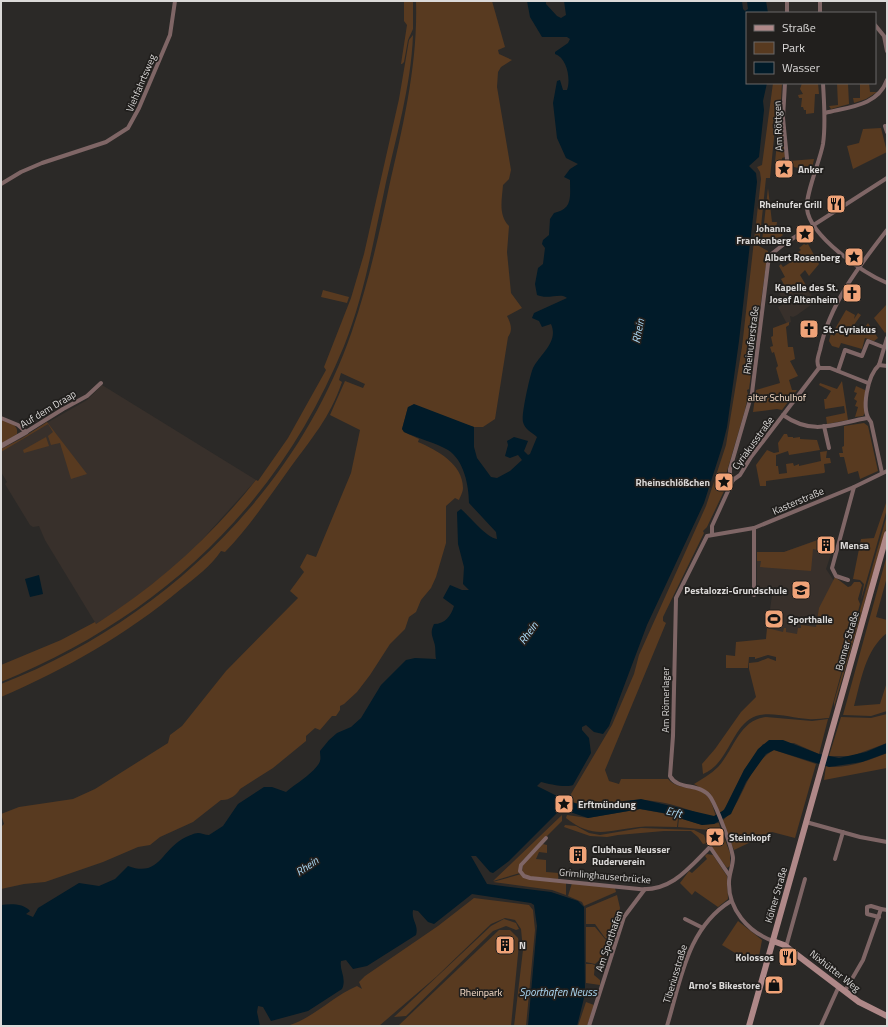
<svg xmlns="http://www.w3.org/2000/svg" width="888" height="1027" viewBox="0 0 888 1027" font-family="'Titillium Web',sans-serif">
<rect width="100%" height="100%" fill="#2b2927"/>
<g fill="#38302b">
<polygon points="802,279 815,302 797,315 793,317 790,316 791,322 787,324 778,307 784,304 779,292 786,288 789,293 791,288"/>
<polygon points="102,385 256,480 191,552 172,569 120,609 96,624 45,540 39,526 33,527 30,525 5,484 7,482 1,472 1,449 87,400"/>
<polygon points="825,537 826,539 835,542 826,569 834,581 842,637 766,639 772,595 757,593 757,552 784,552"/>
</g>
<g fill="#583a20">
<polygon points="404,1 413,1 413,29 408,40 404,62 402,64 401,64 407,25 404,21"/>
<path d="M 416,1 L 492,1 L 505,47 L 498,50 L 499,54 L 512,60 L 501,67 L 498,72 L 497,87 L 511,170 L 509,179 L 503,185 C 502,199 498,215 509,226 L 507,252 L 511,293 L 522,308 L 507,316 C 511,324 513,330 508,337 L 495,419 L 483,427 L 474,427 L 408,407 L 402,429 L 404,432 L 419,439 L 418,442 C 437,450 463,464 463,488 C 463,492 460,497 459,500 L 455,498 L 446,506 L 446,543 L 436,577 L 431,588 L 421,600 L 416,612 L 409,617 L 405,629 L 390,644 L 370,675 L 357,692 L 344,704 L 340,706 L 340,710 L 336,716 L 332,716 L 320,730 L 315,728 L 306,736 L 306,741 L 273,768 L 240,789 C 237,795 228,801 221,800 L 193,822 L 160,837 L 150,845 L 138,847 L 103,862 L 45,882 L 24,884 L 1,889 L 1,827 L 4,824 L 1,814 L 19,807 L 73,799 L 95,789 L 168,743 L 170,735 L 182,726 L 226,671 L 298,598 L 290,591 L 304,572 L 300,567 L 307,554 L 316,557 L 351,473 L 360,430 L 330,415 L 345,381 L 363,388 L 365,384 L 341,373 L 339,380 L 342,382 C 330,418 311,439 290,468 C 269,497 250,526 225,552 L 221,551 C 211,566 195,578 181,589 C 126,635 66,669 1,697 L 1,684 C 159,623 296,494 352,331 C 368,284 379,235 389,187 C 403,126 418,64 416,1 Z"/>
<path d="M 413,35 C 411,88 395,140 384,192 C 373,243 364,296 344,346 C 279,505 160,617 1,682 L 1,665 L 61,640 L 95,622 L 96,624 C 157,585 211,537 256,480 L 258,481 L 288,438 L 326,370 L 324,367 L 351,298 L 364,254 L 399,99 L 409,40 Z"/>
<path d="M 773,83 L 782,83 L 780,117 L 776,118 L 770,178 L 766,178 L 759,246 L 768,251 L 749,389 L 747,390 L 748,395 L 745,410 L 725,478 L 722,481 L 723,487 L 726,487 L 707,527 L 703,531 L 704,533 L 663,617 L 663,621 L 666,623 L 605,770 L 609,781 L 619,784 L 621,779 L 668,779 C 678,791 696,785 706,795 C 712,800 713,809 716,816 C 706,817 696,812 686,809 C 673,804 657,801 644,800 C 618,798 595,812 570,801 L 573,800 L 570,797 L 571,794 L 612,725 L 634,674 L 639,655 L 706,506 L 726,445 L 742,347 L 761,179 L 760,172 L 757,167 L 762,165 Z"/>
<polygon points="802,83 818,83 819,94 815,94 814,113 806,114 806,110 804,110 803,107 801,107 802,98 799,98 798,95 803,94 800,89"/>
<polygon points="837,83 848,83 849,104 831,109 829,106 838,105"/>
<polygon points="860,83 869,83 870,92 877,92 866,99 854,103 853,98 860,98"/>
<polygon points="779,123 782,123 785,157 782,158 782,161 785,162 786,166 775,162"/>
<polygon points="881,128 887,152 853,169 847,146 859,143 863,129"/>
<polygon points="814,159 812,169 809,171 794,167 789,161"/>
<polygon points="768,188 772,222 777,222 776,228 783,235 770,245 762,241"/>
<polygon points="804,244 806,245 808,244 819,264 809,276 805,270 800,275 807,287 803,290 798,284 791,288 793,291 789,294 781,279 785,277 779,266 781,264 783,267 791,262 789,259 791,257 793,260 796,259 794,255 801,250 799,248"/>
<polygon points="323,290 349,297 347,303 321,297"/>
<polygon points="887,304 887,331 885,333 874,318"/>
<polygon points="846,310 855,315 854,319 858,313 861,315 854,325 862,331 868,323 878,338 874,341 865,338 862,349 841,343 839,348 832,346 829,341 831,333 834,336 836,333 835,329"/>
<polygon points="789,322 789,325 786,327 788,347 793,347 795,359 790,361 798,376 789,380 792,390 797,390 782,410 777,409 753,412 756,390 780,383 776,368 778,366 774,352 772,353 770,347 773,346 771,337 773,336 773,328"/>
<polygon points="842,381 848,420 827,424 826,417 845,413 844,406 825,409 824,399 826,399 831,391 819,385 820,383 837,389"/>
<polygon points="856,386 865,390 865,413 863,416 855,417 858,407 855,406 857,401 854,399 857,393 854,392"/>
<path d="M 1,419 C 9,423 19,424 17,434 L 1,444 Z"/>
<polygon points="47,422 87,474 71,479 60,443 51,445 48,436 53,432 48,424 1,452 1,449 21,439"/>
<polygon points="864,423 868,426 878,471 860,479 858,471 848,474 844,457 840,457 839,453 843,453 842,447 844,446 844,426"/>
<polygon points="784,434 787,434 788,437 793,437 793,438 800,437 800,439 817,440 820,450 789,455 788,451 776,455 776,466 778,466 779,474 787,473 786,464 793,463 794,466 799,464 799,466 821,461 820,452 827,451 826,458 830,458 831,463 824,464 825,472 824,473 766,481 766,486 760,486 756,465 767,450 774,453 779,452 778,443"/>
<polygon points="46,437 49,446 24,453 23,450"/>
<polygon points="887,500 887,509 861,600 864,584 860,580 853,579 861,539 874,538"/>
<polygon points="887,515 887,526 834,707 834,702"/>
<polygon points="818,540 818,550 813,549 811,571 760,567 761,561 757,561 757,552 784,552"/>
<path d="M 887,555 L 887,577 L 876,617 L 887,620 L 887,633 C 865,650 861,681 854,706 L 880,704 L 887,682 L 887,711 L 871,716 L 843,715 Z"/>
<path d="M 835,577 L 848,587 L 851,586 L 854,582 L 860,582 L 862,585 L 858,599 L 860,604 L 829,718 C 822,718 815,720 808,719 C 792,718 771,711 756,716 C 732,724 729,764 703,774 L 702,764 L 715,749 L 741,712 L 756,697 L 749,669 L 749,663 L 758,662 L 768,658 L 776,661 L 776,657 L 768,655 L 755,659 L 755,657 L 749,657 L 748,668 L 726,668 L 726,655 L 735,656 L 736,642 L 766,639 L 767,628 L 783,632 L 784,628 L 786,628 L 786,632 L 797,634 L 798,628 L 801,628 L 801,625 L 816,627 L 819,608 Z"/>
<polygon points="887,714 887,743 852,756 829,756 841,717 871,718"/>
<path d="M 766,717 L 812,721 L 828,719 L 819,754 L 794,743 L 763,744 L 744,770 L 726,807 L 720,814 L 710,793 L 694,784 C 702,779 711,774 718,767 C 734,750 739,720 766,717 Z"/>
<path d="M 774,750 L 816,764 L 795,838 L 772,832 L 734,850 L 722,821 C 744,804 746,765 774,750 Z"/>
<path d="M 887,753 L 887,768 L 824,780 L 826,766 C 843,770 871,760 887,753 Z"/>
<path d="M 640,809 L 662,813 L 678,818 L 677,827 C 664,827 652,826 639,827 C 608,830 594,840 566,818 L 567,815 L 588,818 Z"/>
<polygon points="562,815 562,821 523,860 520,864 520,873 493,881"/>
<polygon points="679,818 702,825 719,823 721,831 678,827"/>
<polygon points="565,825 576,826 589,833 600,835 641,828 694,830 704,835 707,843 703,844 698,837 691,831 664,831 618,835 607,837 590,836 564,827"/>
<polygon points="723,835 730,853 730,866 727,868 711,847"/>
<polygon points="543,844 547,845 547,853 539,852 536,859 546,860 546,872 559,873 558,879 525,876 522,872 523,864"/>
<polygon points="707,854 713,855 727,876 728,899 718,907 695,891 692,895 680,883 689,871 692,873 707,859 705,856"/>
<polygon points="521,874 566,883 566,895 552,890 493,882"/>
<polygon points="572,883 615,888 616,892 584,906 582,902 568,896"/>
<polygon points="617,895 620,908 612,942 605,938 595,924 586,924 586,908"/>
<path d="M 474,898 L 529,905 L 533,910 L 535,930 L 526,1026 L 514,1026 L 523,950 L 521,929 L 515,920 L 505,918 L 491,924 L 436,977 L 379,1026 L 287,1026 C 314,1018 333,996 357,986 L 362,989 L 359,982 L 365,976 L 438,926 Z"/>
<polygon points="504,919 516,923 519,929 516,930 506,926 493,931 406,1016 394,1017 491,926"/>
<polygon points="738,921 762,940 758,962 745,959 722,945"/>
<polygon points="586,927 595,927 605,939 613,944 611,950 595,964 586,962"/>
<polygon points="499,930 510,930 518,938 519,944 511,1026 398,1026"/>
<polygon points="586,964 592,964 595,965 594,975 600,980 600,985 586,983"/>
<polygon points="586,1002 594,1005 587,1026 578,1026"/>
</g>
<g fill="#011b29">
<path d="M 527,1 L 546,1 L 546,4 L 557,16 L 561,18 L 566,15 L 564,1 L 742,1 L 743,9 L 745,11 L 748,9 L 747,1 L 766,1 L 768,13 L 747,13 L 747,83 L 767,83 L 763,101 L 764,110 L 759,157 L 749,166 L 756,173 L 757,182 L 739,341 L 727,427 L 722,447 L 704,503 L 647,625 L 609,726 L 603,734 L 594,732 L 586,725 L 582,727 L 582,730 L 589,738 L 591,753 L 573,785 C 567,788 548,784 541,782 L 537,786 L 567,801 L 582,805 L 594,806 L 641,799 L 714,816 L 724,810 L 744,770 L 758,749 L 769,740 L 783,740 L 819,754 L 839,758 L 866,752 L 887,743 L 887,753 L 862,762 L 829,767 L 774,750 L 766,754 L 746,782 L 731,814 L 714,824 L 702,825 L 663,813 L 640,809 L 588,818 L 561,809 L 509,861 L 493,873 L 490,872 L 476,856 L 471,856 L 487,884 L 551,892 L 578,901 L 584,907 L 585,994 L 577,1026 L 528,1026 L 537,926 L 534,905 L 531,903 L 472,894 L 434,924 L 428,922 L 418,911 L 413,910 C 411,920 419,925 416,935 L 367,966 L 353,969 L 346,960 L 341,961 C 339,970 347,978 342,989 L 308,1011 L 271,1021 L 263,1007 L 258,1006 L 257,1012 L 260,1026 L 1,1026 L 1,905 C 10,904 23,903 30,911 L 26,914 L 33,917 L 38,908 L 79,883 L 99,886 L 115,879 L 128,866 C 160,878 161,849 186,837 C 189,836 194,833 198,833 C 201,833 205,835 209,835 L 223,826 L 238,804 L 264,787 L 272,787 L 286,792 C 294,785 317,771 320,761 C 321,758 320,755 320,751 L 329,740 L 337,733 L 351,727 L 361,718 L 381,685 L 406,660 L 415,658 L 436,659 C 435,654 436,647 434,642 C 432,635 430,632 434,624 C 445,624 451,616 454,606 L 443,598 L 450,585 L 462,590 L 469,590 L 463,584 L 464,567 L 458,544 L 457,512 L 461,509 C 469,516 487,538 497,539 L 496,532 L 469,503 C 469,486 464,460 448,450 C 436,443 417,438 404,432 L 402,429 L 408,407 L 414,404 L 474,427 L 474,447 L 477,458 L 491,477 L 497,478 L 510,471 L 522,460 L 518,455 L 510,458 L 505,456 L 508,445 L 507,441 L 514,437 L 528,441 L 524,451 L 528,455 L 530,454 L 537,437 C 532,432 525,430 523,422 C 521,415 530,375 533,368 C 540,354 559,342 551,324 L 542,327 L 539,321 L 532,318 L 534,313 L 567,298 C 561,292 548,300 537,295 L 535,284 L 538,268 L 543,264 L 545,248 L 542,244 L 543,240 L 549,235 L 550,219 L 554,213 C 573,209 570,197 570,180 L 564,177 L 570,169 L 578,164 L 566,158 L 557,138 L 553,103 L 557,81 L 560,80 L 563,90 L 567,90 C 571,79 567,58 555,54 L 555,52 L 568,43 L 570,39 L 567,37 L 542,37 L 530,17 Z"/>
<polygon points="39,575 43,594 30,597 25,579"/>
</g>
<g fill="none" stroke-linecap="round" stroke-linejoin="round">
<g stroke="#7f6666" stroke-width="4">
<polyline points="820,1 820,13"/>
<polyline points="787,13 787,1"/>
<polyline points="875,25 884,36 887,51"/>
<polyline points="785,83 783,118 788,169"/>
<path d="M 823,83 C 824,103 826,124 823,144 C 820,161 805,195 807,209 C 810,236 863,273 887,283"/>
<path d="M 825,113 C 848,107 878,106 887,80"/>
<polyline points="885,126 887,132"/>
<polyline points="1,184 21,172 42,163 106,142 128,128 139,108 170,35 175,1"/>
<path d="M 879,365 C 868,375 860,410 871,422 L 882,473"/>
<polyline points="879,365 887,338"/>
<polyline points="879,365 887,366"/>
<path d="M 819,368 C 816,362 818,357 820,350 C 829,305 859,266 887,230"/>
<polyline points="838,371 845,350 862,356 868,341 883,347"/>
<path d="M 783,415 C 813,436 834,424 867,418"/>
<polyline points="1,418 18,425 26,432 63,409 87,396 101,383"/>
<polyline points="824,426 829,448"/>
<polyline points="733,480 740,475 751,457 819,368 830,368 868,383"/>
<polyline points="754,528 754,595"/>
<polyline points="712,534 712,526 733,480 730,475 730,469 752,393 769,256 784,244 887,178"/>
<polyline points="848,580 836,576 832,568 854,487"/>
<polyline points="806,822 860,837 887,842"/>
<path d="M 546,838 L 521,865 L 520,871 L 524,876 L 530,878 L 639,889 C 671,892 689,868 710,847 L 729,875"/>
<polyline points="835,859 843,832"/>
<polyline points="879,917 867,914 867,907 871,906 881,909"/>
<polyline points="685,919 701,927"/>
<path d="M 773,941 C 748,932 728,909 729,882 C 729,874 733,866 733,858 C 732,847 717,808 711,798 C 701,782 678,791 670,776 L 673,736 L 676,598 L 707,536 L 754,528 L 854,487 L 887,471"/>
<polyline points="786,947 805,879"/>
<polyline points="845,991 863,960 881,909 887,910"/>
<polyline points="589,1026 624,917 645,889"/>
<path d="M 667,1026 C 681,980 687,928 731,901"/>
<polyline points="821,1026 839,986"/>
</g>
<polyline stroke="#7f6666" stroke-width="5" points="1,446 26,432"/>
<g stroke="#af8888" stroke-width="6">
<polyline points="773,941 784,945 859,1002 887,1016"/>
<polyline points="749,1026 887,534"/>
</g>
</g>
<defs>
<symbol id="sight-square" viewBox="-11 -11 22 22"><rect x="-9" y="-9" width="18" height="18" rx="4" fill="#f0a378" stroke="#211f1d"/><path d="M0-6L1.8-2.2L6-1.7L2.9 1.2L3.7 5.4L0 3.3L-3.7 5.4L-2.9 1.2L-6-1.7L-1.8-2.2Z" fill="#111"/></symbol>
<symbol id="restaurant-square" viewBox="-11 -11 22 22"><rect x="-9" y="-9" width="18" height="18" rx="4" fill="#f0a378" stroke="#211f1d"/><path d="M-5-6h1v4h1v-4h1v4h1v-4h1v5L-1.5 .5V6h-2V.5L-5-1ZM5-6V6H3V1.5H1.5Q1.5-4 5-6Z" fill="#111"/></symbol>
<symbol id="church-square" viewBox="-11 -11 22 22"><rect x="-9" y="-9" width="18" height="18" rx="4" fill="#f0a378" stroke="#211f1d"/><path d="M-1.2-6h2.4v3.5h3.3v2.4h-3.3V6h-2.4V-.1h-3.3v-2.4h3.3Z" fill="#111"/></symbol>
<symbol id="building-square" viewBox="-11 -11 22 22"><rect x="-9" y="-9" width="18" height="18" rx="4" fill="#f0a378" stroke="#211f1d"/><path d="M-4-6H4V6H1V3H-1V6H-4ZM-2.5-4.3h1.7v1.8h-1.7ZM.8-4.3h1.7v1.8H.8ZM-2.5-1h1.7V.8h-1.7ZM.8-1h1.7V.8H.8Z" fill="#111"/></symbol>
<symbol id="school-square" viewBox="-11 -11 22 22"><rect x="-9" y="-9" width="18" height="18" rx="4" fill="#f0a378" stroke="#211f1d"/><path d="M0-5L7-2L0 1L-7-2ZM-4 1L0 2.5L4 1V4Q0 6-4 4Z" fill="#111"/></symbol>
<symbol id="stadium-square" viewBox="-11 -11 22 22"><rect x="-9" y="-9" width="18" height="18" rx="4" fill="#f0a378" stroke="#211f1d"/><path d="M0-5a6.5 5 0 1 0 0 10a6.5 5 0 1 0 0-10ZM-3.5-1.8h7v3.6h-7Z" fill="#111"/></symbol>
<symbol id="shop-square" viewBox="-11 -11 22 22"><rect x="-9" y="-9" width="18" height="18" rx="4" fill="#f0a378" stroke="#211f1d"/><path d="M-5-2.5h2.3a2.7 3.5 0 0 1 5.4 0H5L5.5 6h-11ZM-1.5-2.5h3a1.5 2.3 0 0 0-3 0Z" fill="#111"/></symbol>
</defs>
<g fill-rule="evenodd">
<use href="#sight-square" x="773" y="158" width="22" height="22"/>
<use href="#restaurant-square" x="825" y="193" width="22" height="22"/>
<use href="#sight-square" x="794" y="223" width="22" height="22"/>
<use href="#sight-square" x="843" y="246" width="22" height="22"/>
<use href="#church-square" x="841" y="282" width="22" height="22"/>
<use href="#church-square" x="798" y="318" width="22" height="22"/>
<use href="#sight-square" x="713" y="471" width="22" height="22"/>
<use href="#building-square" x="815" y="534" width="22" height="22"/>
<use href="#school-square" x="790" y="579" width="22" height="22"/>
<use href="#stadium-square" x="763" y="608" width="22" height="22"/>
<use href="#sight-square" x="553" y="793" width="22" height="22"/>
<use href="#sight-square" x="704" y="826" width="22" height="22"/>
<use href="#building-square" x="567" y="844" width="22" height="22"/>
<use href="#building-square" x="494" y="934" width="22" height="22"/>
<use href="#restaurant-square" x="777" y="946" width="22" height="22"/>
<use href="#shop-square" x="763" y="974" width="22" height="22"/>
</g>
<g text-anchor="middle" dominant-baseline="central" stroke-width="3.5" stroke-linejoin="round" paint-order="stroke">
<g font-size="10" fill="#dbd9d8" stroke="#211f1d">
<text transform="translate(141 83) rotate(-67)">Viehfahrtsweg</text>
<text transform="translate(778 126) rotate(-92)">Am Röttgen</text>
<text transform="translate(751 340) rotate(-83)">Rheinuferstraße</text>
<text transform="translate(48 409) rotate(-31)">Auf dem Draap</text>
<text transform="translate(753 443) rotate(-54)">Cyriakusstraße</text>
<text transform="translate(798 501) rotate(-23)">Kasterstraße</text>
<text transform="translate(847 641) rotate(-74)">Bonner Straße</text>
<text transform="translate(665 700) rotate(-90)">Am Römerlager</text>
<text transform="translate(605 876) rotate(5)">Grimlinghauserbrücke</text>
<text transform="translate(776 895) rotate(-74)">Kölner Straße</text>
<text transform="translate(609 941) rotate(-71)">Am Sporthafen</text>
<text transform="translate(835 971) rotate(38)">Nixhütter Weg</text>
<text transform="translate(675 974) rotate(-73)">Tiberiusstraße</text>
</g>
<g font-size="10" font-weight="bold" fill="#dbd9d8" stroke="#211f1d" text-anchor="start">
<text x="798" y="169">Anker</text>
<text x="822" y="204" text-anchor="end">Rheinufer Grill</text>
<text x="791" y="228" text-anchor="end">Johanna<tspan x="791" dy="12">Frankenberg</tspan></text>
<text x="840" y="257" text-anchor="end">Albert Rosenberg</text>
<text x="838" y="287" text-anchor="end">Kapelle des St.<tspan x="838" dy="12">Josef Altenheim</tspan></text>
<text x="823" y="329">St.-Cyriakus</text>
<text x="710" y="482" text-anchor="end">Rheinschlößchen</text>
<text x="840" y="545">Mensa</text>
<text x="787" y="590" text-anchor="end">Pestalozzi-Grundschule</text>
<text x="788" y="619">Sporthalle</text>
<text x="578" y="804">Erftmündung</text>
<text x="729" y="837">Steinkopf</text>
<text x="592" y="849">Clubhaus Neusser<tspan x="592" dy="12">Ruderverein</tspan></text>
<text x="519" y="945">N</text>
<text x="774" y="957" text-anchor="end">Kolossos</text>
<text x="760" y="985" text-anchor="end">Arno‘s Bikestore</text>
</g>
<g font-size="10" fill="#f8dec9" stroke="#211f1d">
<text x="777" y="397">alter Schulhof</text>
<text x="481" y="992">Rheinpark</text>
</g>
<g font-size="11" font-style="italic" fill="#addaf5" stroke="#211f1d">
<text transform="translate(638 331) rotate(-79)">Rhein</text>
<text transform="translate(528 633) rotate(-55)">Rhein</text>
<text transform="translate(674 812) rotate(13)">Erft</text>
<text transform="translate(307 866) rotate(-34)">Rhein</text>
<text x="558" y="992">Sporthafen Neuss</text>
</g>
</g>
<rect width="888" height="1027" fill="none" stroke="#dbd9d8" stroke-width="4"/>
<rect x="746" y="12" width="130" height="72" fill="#211f1d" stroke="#6b6968"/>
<rect x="754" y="25" width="20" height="6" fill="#af8888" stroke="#6b6968"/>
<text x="782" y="32" font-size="12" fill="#dbd9d8">Straße</text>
<rect x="754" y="42" width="20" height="12" fill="#583a20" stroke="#6b6968"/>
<text x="782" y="52" font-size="12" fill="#dbd9d8">Park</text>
<rect x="754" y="62" width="20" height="12" fill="#011b29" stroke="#6b6968"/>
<text x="782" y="72" font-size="12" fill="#dbd9d8">Wasser</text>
</svg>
